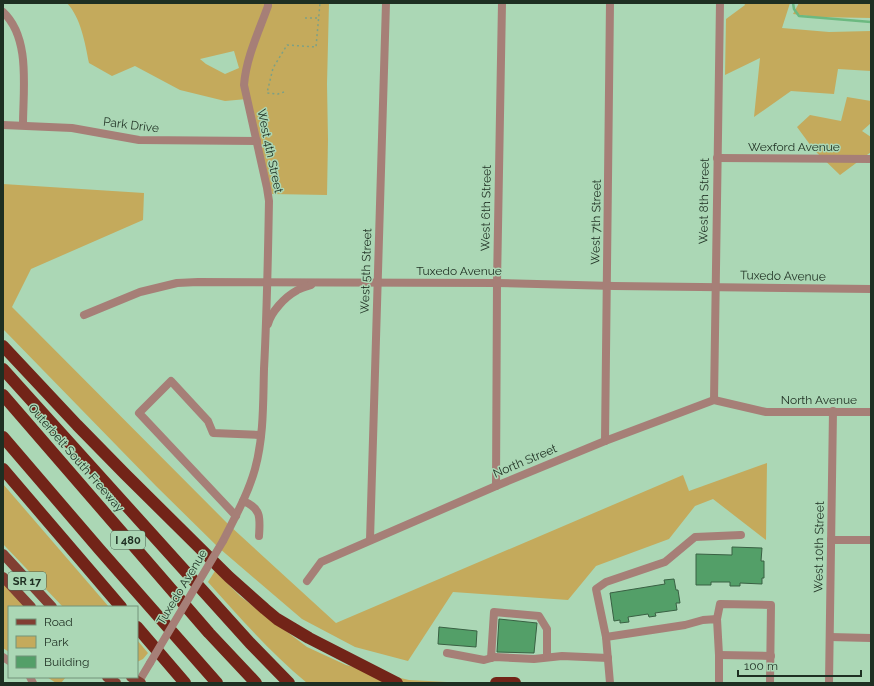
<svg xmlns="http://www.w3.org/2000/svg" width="874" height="686" viewBox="0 0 874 686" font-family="Raleway,sans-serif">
<rect width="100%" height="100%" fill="#abd7b5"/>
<g fill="#c4aa5c" fill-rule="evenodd">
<path d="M 67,3 L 329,3 L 327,84 L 328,140 L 327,195 L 272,194 L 247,99 L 225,101 L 180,90 L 135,66 L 112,76 L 89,63 C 85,43 81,18 67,3 ZM 234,51 L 239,68 L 225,74 L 206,64 L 200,59 Z"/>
<polygon points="744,3 790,3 782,28 829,32 871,31 871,71 838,69 834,94 791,91 754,117 760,58 725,75 726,19 745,5"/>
<polygon points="799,3 871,3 871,18 816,17 793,14"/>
<polygon points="847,97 871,101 871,123 862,131 871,137 871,152 840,175 814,150 797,127 810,115 841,121"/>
<polygon points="3,184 144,193 143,220 31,269 12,307 230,526 336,623 683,475 689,491 767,463 766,540 713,499 695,506 669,539 596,566 568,600 453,592 408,661 355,647 302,619 219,548 156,486 3,329"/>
<polygon points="3,484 109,607 63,607 3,544"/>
<path d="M 215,571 L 240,596 L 307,647 L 346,665 L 409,680 L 466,683 L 307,683 C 271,653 239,617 208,582 Z"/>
<polygon points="3,577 31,607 9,607 9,652 3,648"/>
<polygon points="137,640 148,653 143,659 137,662"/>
<polygon points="47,677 66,677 61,683 56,683"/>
</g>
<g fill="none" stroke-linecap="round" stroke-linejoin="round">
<polyline stroke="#6cb980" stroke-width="2.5" points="793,3 794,9 799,16 871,22"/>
</g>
<g fill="#539f68" stroke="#396043">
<polygon points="732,547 762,548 761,561 764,561 764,578 762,578 762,584 740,583 740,586 730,586 730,582 711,582 711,585 696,585 696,554 732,555"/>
<polygon points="674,579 676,590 678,590 680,603 676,603 677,610 655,613 656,616 649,617 648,614 628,617 629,622 620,623 620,620 614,621 610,593 665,584 664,580"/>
<polygon points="499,619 537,623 534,653 497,652"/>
<polygon points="439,627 477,631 476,647 438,644"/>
</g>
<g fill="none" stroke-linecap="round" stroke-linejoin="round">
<g stroke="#7da085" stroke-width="1.5" stroke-dasharray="2 3" stroke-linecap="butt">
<polyline points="305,18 319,18"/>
<polyline points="284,92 278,94 267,93 273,68 287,45 316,47 320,3"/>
</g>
<g stroke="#a67f77" stroke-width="8">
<path d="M 3,12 C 31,38 23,89 23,125"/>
<polyline points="3,125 72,128 139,140 257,141"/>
<polyline points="717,158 871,159"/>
<polyline points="84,315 140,292 177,283 198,282 497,283 614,286 871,289"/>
<path d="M 268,324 C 271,312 285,297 296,291 C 300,288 306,287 311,285"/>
<polyline points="714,400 720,3"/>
<polyline points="605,441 610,3"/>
<polyline points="496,486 497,283 502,3"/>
<path d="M 243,501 C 262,508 260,519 259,536"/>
<polyline points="236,516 139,413 171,381 208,421 213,433 261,435"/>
<polyline points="370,540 386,3"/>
<polyline points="831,540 871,540"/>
<path d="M 223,541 C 235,517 248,494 255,469 C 264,436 263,402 264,369 C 267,313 268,257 269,201 L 267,188 L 244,85 C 246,58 259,31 268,6 L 268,3"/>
<polyline points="307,581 321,562 496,486 605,441 714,400 766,412 871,412"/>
<polyline points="717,619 720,604 771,605 770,683"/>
<polyline points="606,637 596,589 606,582 665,562 695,537 741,535"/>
<polyline points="830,637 871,638"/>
<polyline points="447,653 484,660 495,657 534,659 562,656 608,658"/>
<polyline points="719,655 771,656"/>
<polyline points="3,657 9,661"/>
<polyline points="491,658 494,612 539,616 547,629 547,657"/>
<polyline points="30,677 33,683"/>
<polyline points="138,683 150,663"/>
<polyline points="610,683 606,637 685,625 703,620 717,619 719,655 719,683"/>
<polyline points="829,683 833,411"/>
</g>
<g stroke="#813e32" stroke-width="10">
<polyline points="3,554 52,607"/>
<polyline points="3,577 31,607"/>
<polyline points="107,677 116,683"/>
<polyline points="131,677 141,683"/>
</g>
<g stroke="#722418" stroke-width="12">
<polyline points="3,346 77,425 125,474 229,577 265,609 277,619 309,638 397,683"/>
<polyline points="3,369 250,643 289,683"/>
<polyline points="3,395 209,633 256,683"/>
<polyline points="3,437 100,550 217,683"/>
<polyline points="3,469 121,607"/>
<polyline points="137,627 185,683"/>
<polyline points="496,683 515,683"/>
</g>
<polyline stroke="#a67f77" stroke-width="8" points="150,663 223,541"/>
</g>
<g text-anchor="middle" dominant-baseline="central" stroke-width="3" stroke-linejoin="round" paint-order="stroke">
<g fill="#abd7b5" stroke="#48614e" stroke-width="1">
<rect x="111" y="531" width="34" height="18" rx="3"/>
<rect x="8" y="572" width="38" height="18" rx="3"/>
</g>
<g font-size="11" font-weight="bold" fill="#1e2f22">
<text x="128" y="540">I 480</text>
<text x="27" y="581">SR 17</text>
</g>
<g font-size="12" fill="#1e2f22" stroke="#abd7b5">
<text transform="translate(131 125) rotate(7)">Park Drive</text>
<text x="794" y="147">Wexford Avenue</text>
<text transform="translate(270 151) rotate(78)">West 4th Street</text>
<text transform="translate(704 201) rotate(-89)">West 8th Street</text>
<text transform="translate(486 208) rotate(-89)">West 6th Street</text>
<text transform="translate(596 222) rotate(-89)">West 7th Street</text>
<text transform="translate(366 271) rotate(-88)">West 5th Street</text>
<text x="459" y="271">Tuxedo Avenue</text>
<text transform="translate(783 276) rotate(1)">Tuxedo Avenue</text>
<text x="819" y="400">North Avenue</text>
<text transform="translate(76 458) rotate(49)">Outerbelt South Freeway</text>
<text transform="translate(525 461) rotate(-23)">North Street</text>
<text transform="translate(819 547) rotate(-89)">West 10th Street</text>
<text transform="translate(182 587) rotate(-59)">Tuxedo Avenue</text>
</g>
</g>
<rect width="874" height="686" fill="none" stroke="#1e2f22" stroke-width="8"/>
<rect x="8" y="606" width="130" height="72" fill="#abd7b5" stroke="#73947a"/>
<rect x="16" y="619" width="20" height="6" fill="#813e32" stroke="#73947a"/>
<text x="44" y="626" font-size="12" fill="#1e2f22">Road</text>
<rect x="16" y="636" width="20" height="12" fill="#c4aa5c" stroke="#73947a"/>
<text x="44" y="646" font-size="12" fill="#1e2f22">Park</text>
<rect x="16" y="656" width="20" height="12" fill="#539f68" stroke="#73947a"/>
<text x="44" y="666" font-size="12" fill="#1e2f22">Building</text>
<path d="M738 670v6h123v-6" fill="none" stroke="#1e2f22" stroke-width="2"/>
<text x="744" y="670" font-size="12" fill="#1e2f22" stroke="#abd7b5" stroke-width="3" paint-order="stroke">100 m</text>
</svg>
